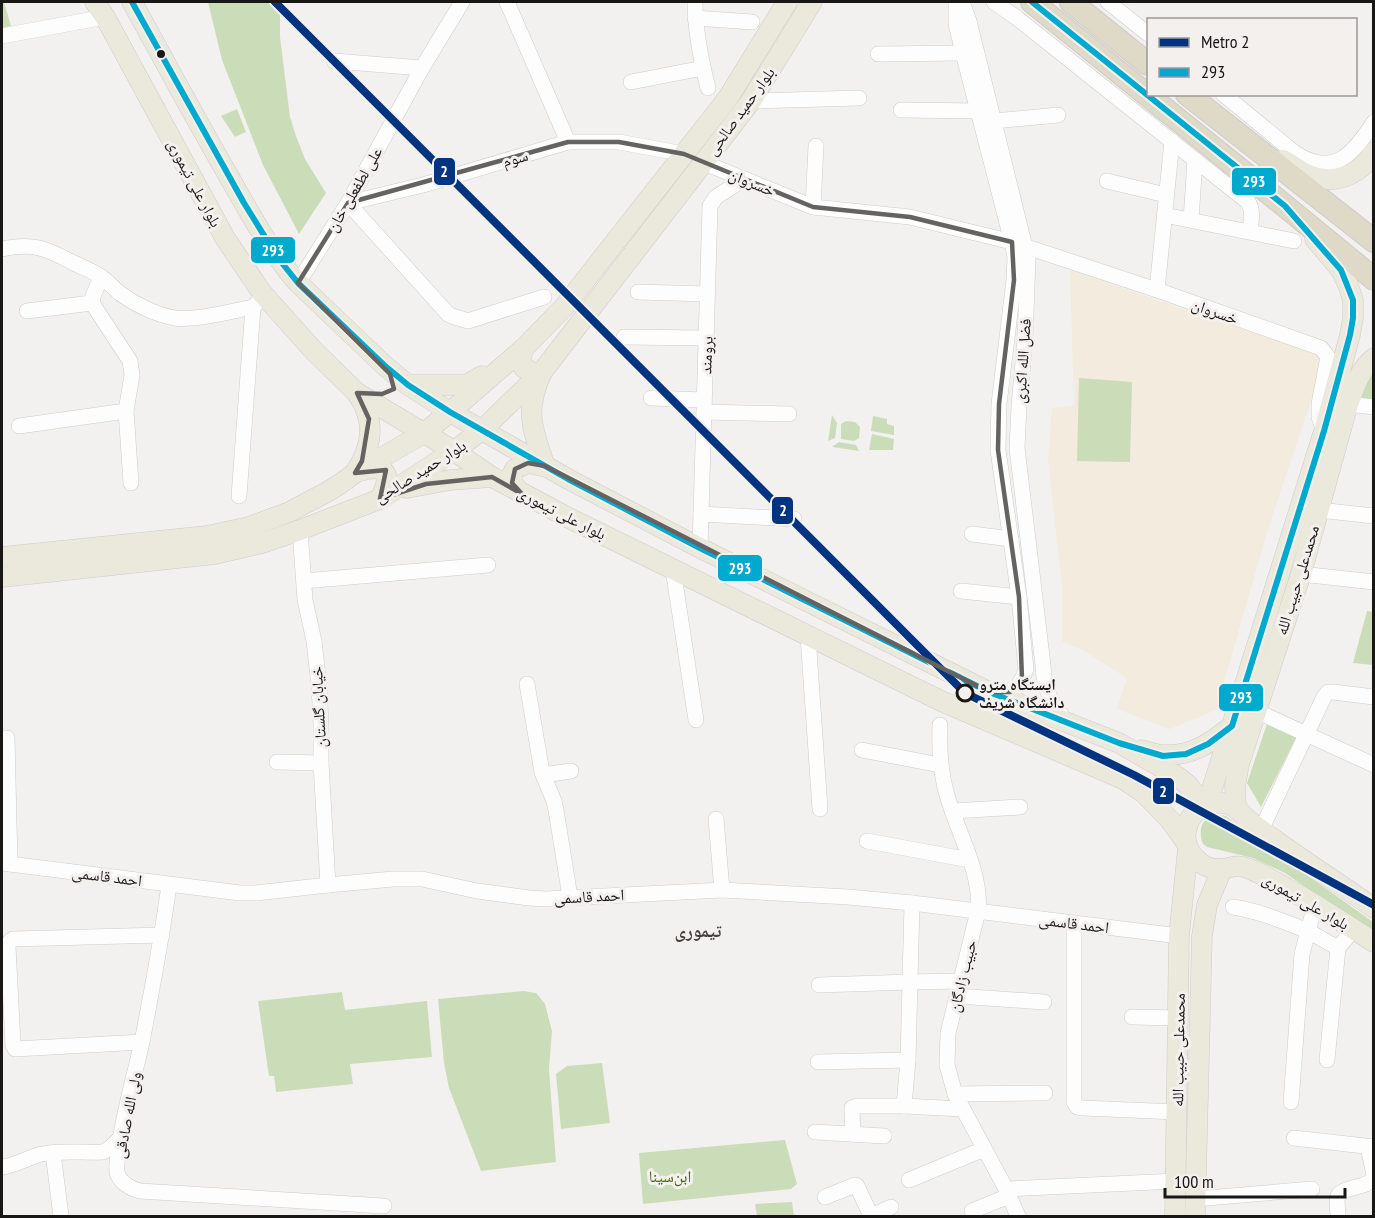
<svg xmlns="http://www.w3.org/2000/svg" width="1375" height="1218" viewBox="0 0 1375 1218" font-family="'PT Sans Narrow','Noto Naskh Arabic',sans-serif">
<rect width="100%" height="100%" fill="#f3f1ef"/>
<polygon fill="#f2ebde" points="1070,270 1319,355 1318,380 1269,526 1216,710 1170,729 1117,709 1127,678 1084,651 1062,641 1062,587 1048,460 1052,408 1074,405"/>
<g fill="#cbddb8">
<polygon points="2,2 4,2 11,26 2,28"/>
<polygon points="208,2 280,2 280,37 290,117 296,136 305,159 326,193 299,234 263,165 222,60"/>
<polygon points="237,109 246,132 235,137 221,116"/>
<polygon points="1373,363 1373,402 1357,400"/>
<polygon points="1079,378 1132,382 1130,462 1077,461"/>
<polygon points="832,415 837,423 835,438 828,441"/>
<polygon points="873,416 887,419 887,424 894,426 894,435 871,431"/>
<polygon points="846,421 855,422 860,427 859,438 854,441 841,439 841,424"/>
<polygon points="872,434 894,439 893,450 869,450"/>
<polygon points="839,442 856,445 859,451 832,447"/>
<polygon points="1367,611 1373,612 1373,665 1353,663"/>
<polygon points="1268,721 1297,736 1261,807 1247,783"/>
<path d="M 1214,814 L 1226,816 L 1248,833 L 1373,922 L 1373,934 L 1285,873 L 1253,858 L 1207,847 L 1203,844 C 1198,831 1201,819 1214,814 Z"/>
<polygon points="524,991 536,993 545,1004 552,1031 549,1069 556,1162 481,1171 449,1088 444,1063 438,999"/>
<polygon points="342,992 345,1010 427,1001 432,1057 350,1064 353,1084 276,1092 274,1076 269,1076 258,1001"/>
<polygon points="602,1063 610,1123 561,1129 556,1074 567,1066"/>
<polygon points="785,1140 797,1184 791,1189 643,1204 639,1153"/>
<polygon points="792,1202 794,1216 757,1216 755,1204"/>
</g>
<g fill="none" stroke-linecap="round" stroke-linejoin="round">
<defs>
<g id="minor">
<polyline points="507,2 568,142"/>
<path d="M 695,2 C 695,30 701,60 708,88"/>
<path d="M 956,2 L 956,24 L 963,53 L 1012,242 L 1015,257 L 1014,280 L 999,404 L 998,450 L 1019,597 L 1026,669 C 1020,688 1014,694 993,692"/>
<path d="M 962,2 L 969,21 L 1028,259 L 1025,340 L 1019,406 L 1017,448 L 1043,665 C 1044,692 1051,701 1066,722"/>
<path d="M 994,2 L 1017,18 L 1248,202 C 1254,211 1251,221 1250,231"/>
<polyline points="1108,2 1148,34"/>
<polyline points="695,18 752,22"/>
<polyline points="2,36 105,17"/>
<polyline points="878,54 963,53"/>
<polyline points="334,61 422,68"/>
<polyline points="631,82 703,68"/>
<path d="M 1223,94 L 1295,153 C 1334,178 1353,154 1374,122"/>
<polyline points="751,101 859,98"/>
<polyline points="901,110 978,111"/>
<polyline points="994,121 1058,115"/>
<polyline points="702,162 813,207 910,217 1012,242 1157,290 1321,348 1328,357 1319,404 1319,417 1324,431"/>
<polyline points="1107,181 1166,195"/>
<polyline points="813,207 816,146"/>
<polyline points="1164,215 1294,241"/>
<polyline points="1191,220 1195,160"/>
<path d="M 2,249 C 35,242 46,249 76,264 C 84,268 93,271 100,276 C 108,281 114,289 121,294 C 136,305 157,315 175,318 C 195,321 232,311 253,307 L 259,301 L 262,293"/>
<polyline points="101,277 93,296 92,303 130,361 132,375 126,411 131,483"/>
<polyline points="298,283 348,203 422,68 462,2"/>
<polyline points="1157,290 1172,141"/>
<polyline points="638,292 707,294"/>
<polyline points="544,297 468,321 452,316 448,314 348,203 423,185 568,142 619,142 684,154"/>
<polyline points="27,311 92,303"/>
<polyline points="624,337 706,338"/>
<polyline points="651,398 704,400"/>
<polyline points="1348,404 1374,407"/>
<polyline points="704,412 789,414"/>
<polyline points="19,426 126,411"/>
<polyline points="239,496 253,307"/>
<polyline points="1319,510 1374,516"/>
<polyline points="701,514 794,519"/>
<polyline points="300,530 305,600 314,641 319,685 321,725 321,763 328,885"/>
<polyline points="972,534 1011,539"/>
<polyline points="700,548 710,206 716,197 744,179"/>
<polyline points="673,569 696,720"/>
<polyline points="1301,574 1374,582"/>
<polyline points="304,581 488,565"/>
<polyline points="961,591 1019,597"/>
<polyline points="808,636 820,809"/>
<polyline points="527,684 542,772 554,801 556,810 570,897"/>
<polyline points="1256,711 1374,765"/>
<path d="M 940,725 C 939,750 940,771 947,795 C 957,832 982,872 978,911 L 948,1033 L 947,1065 L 955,1094 L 1006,1189 L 1018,1216"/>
<polyline points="7,738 10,864"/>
<polyline points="862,750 940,765"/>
<polyline points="277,762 321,763"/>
<polyline points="543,775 571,771"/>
<polyline points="953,811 1020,807"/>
<polyline points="716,819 722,890"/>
<polyline points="1261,830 1324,697 1328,692 1333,692 1374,697"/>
<polyline points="867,841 970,860"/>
<polyline points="2,863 240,893 256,893 328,885 393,879 422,879 477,891 529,898 546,899 722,890 848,897 912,903 1179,936"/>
<path d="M 169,885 C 162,937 152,990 142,1042 C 134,1078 123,1113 119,1149 C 118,1156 116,1165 117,1172 C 119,1182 131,1189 140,1191 L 384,1206"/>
<polyline points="1315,905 1308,931 1338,948 1354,929"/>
<path d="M 1233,907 C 1259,911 1283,921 1308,931 L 1302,954 L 1291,1102"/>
<polyline points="1074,923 1074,1102 1077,1107 1083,1108 1177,1112"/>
<polyline points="819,985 910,982 960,981"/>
<polyline points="957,996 1044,1002"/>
<polyline points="1132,1017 1178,1018"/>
<polyline points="142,1042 15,1049 13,1045 8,946 10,941 13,939 162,935"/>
<polyline points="1327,1060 1338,948"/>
<polyline points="818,1062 908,1060"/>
<polyline points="955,1094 1045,1093"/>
<polyline points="904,1106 908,1060 912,903"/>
<polyline points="815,1132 884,1136"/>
<polyline points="853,1134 852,1111 852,1108 857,1106 904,1106 962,1109"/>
<polyline points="1294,1138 1374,1147"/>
<polyline points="1368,1147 1374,1175"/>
<polyline points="53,1153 61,1216"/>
<path d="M 2,1167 C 15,1166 28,1157 42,1154 C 62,1150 83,1153 103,1152 L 110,1148 L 120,1138"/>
<polyline points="909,1180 984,1149"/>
<polyline points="1006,1189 1176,1181"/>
<polyline points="825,1197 855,1185 857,1186 871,1216"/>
<polyline points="1195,1199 1312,1189"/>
<polyline points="972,1211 1009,1196"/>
<polyline points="871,1216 891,1207"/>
<path d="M 1338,1216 C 1338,1211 1336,1201 1338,1196 C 1342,1187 1366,1188 1374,1179"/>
</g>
<g id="major">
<polyline points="95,2 105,17 225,238 262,293 314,351 357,393 454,451 492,477 569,518 941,701 1123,779 1144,793 1170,820 1186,842"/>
<path d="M 132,2 C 164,60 195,118 228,175 C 249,212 270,251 298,283 L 384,365 L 408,385 L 450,412 L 568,479 L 700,548 L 989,692 L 1119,743 L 1178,777 L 1188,785 L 1204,806"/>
<path d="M 1283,160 C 1290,164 1297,169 1304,173 C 1331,186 1358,178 1374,152"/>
<path d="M 524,348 L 520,359 L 524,368 L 534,373 L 542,372 C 524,412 532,427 545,466"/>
<polyline points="409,385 466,385 482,376"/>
<path d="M 360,471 C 389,463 392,476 380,499"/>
<path d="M 355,473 C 373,445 376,421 357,393"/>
<polyline points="407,488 450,480 492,477"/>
<polyline points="522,494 512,483 512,475 515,469 528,463 542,466"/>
<polyline points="2,557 207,536 249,527 289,512 327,492 340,484 355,473 424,433 450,412 524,348 564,307 728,98 787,2"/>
<polyline points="2,577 215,554 262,543 300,530 380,499 454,451 482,430 542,372 751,101 812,2"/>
<path d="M 1142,750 C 1149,752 1157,755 1165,755 C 1192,756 1212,742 1232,726"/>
<polyline points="1207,805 1324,431 1350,335 1353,318 1353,300 1348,285 1341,270 1315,239"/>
<path d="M 1236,807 L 1235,786 L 1239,764 L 1301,574 L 1348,404 C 1355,387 1359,370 1374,358"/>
<path d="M 1374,908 C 1341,885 1307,863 1275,840 C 1266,834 1258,828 1249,821 C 1242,815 1238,807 1228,804 C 1213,800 1196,807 1189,821 C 1186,829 1184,840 1188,848 C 1194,860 1206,870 1221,869 C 1233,868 1234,864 1247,868 C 1261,873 1274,881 1288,889 C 1317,905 1345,924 1374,942"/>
<polyline points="1175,1216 1179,936 1188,848"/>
<polyline points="1195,1216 1202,936 1207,905 1222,869"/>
</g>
<g id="highway">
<polyline points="1032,2 1285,206 1374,279"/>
<polyline points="1071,2 1148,64"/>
<polyline points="1187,94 1374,241"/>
</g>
</defs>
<use href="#minor" stroke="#cdccca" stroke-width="16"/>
<use href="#major" stroke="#cdcccb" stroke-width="21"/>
<use href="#highway" stroke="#cdcccb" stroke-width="24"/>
<use href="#minor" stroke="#fdfdfd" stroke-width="15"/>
<use href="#major" stroke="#ebe8dc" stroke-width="20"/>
<use href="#highway" stroke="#dfd9c7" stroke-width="22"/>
<defs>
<polyline id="bus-1" points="132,2 244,203 278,258 298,283 384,365 408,385 450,412 568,479 700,548 989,692 1119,743 1163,756 1186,754 1208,744 1232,726 1324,431 1350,335 1353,318 1353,300 1341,270 1285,206 1032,2"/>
</defs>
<use href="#bus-1" stroke="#f4f0ee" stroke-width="10"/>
<use href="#bus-1" stroke="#00a9ce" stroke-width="6"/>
<defs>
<polyline id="metro-1" points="275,2 965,693 1134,775 1374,905"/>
</defs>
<use href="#metro-1" stroke="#f4f0ee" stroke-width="12"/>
<use href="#metro-1" stroke="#003380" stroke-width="8"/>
</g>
<path fill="none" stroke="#656362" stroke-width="4.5" stroke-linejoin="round" d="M 568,142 L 619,142 L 684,154 L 813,207 L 910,217 L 1012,242 L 1014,280 L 999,404 L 998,450 L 1019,597 L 1022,679 L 1010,692 L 989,692 L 545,466 L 528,463 L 515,469 L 512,483 L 522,494 L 492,477 L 426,484 L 380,499 L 386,470 L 355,473 L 362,461 L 369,419 L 357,393 L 382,394 L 394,389 L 390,374 L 298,283 L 348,203 Z"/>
<circle fill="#181716" stroke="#f4f0ee" stroke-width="2" cx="161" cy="54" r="5"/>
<circle fill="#f4f0ee" stroke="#181716" stroke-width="3" cx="965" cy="693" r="8"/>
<g text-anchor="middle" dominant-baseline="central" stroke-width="6" stroke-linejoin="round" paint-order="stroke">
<g font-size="16" fill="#181716" stroke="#f4f0ee">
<text transform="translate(740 111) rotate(-54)">بلوار حمید صالحی</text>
<text transform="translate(515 158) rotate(-16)">سوم</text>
<text transform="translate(752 182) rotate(22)">خسروان</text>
<text transform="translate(195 183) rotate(62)">بلوار علی تیموری</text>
<text transform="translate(354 189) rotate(-60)">علی لطفعلی خان</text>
<text transform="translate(1215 311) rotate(19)">خسروان</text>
<text transform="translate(706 355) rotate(-88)">برومند</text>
<text transform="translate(1022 361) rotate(-86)">فضل الله اکبری</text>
<text transform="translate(420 471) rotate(-32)">بلوار حمید صالحی</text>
<text transform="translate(562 513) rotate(27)">بلوار علی تیموری</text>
<text transform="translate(1297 580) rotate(-73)">محمدعلی حبیب الله</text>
<text transform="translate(318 707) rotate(-93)">خیابان گلستان</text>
<text transform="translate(107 876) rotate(7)">احمد قاسمی</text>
<text transform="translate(589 896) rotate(-3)">احمد قاسمی</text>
<text transform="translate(1306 901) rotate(30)">بلوار علی تیموری</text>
<text transform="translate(1074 923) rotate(7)">احمد قاسمی</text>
<text transform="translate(962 976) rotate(-76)">حبیب زادگان</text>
<text transform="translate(1178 1050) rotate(-89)">محمدعلی حبیب الله</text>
<text transform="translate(127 1115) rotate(-79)">ولی الله صادقی</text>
</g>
<g font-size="16" font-weight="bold" fill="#181716" stroke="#f4f0ee" text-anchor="start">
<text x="979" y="684">ایستگاه مترو<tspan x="979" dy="18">دانشگاه شریف</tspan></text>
</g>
<g font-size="16" fill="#416211" stroke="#f4f0ee">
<text x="670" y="1176">ابن‌سینا</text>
</g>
<g font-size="18" font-weight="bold" fill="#44413f" stroke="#f4f0ee">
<text x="698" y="930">تیموری</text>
</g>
</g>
<g stroke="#f4f0ee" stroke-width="2">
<rect x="433" y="157" width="23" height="29" rx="6" fill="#003380"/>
<rect x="1231" y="167" width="46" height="29" rx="6" fill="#00a9ce"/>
<rect x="250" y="236" width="46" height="28" rx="6" fill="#00a9ce"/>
<rect x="771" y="496" width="23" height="29" rx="6" fill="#003380"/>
<rect x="717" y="554" width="46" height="28" rx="6" fill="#00a9ce"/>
<rect x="1218" y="683" width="46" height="29" rx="6" fill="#00a9ce"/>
<rect x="1152" y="777" width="23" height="28" rx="6" fill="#003380"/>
</g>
<g font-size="16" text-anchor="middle" font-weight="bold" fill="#fff">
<text x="444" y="177">2</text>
<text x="1254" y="187">293</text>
<text x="273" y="256">293</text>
<text x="783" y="516">2</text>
<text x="740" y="574">293</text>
<text x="1241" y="703">293</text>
<text x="1163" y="797">2</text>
</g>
<rect width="1375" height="1218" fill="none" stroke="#181716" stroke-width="6"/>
<rect x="1147" y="18" width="210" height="78" fill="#f4f0ee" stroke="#9c9998" stroke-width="1.5"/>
<rect x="1159" y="38" width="30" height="9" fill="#003380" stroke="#9c9998" stroke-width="1.5"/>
<text x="1201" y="48" font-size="18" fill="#181716">Metro 2</text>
<rect x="1159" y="68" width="30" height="9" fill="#00a9ce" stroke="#9c9998" stroke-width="1.5"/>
<text x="1201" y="78" font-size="18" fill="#181716">293</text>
<path d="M1165 1188v9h180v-9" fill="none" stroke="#181716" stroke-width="3"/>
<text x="1174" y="1188" font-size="18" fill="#181716" stroke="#f4f0ee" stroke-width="4.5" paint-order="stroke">100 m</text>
</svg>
